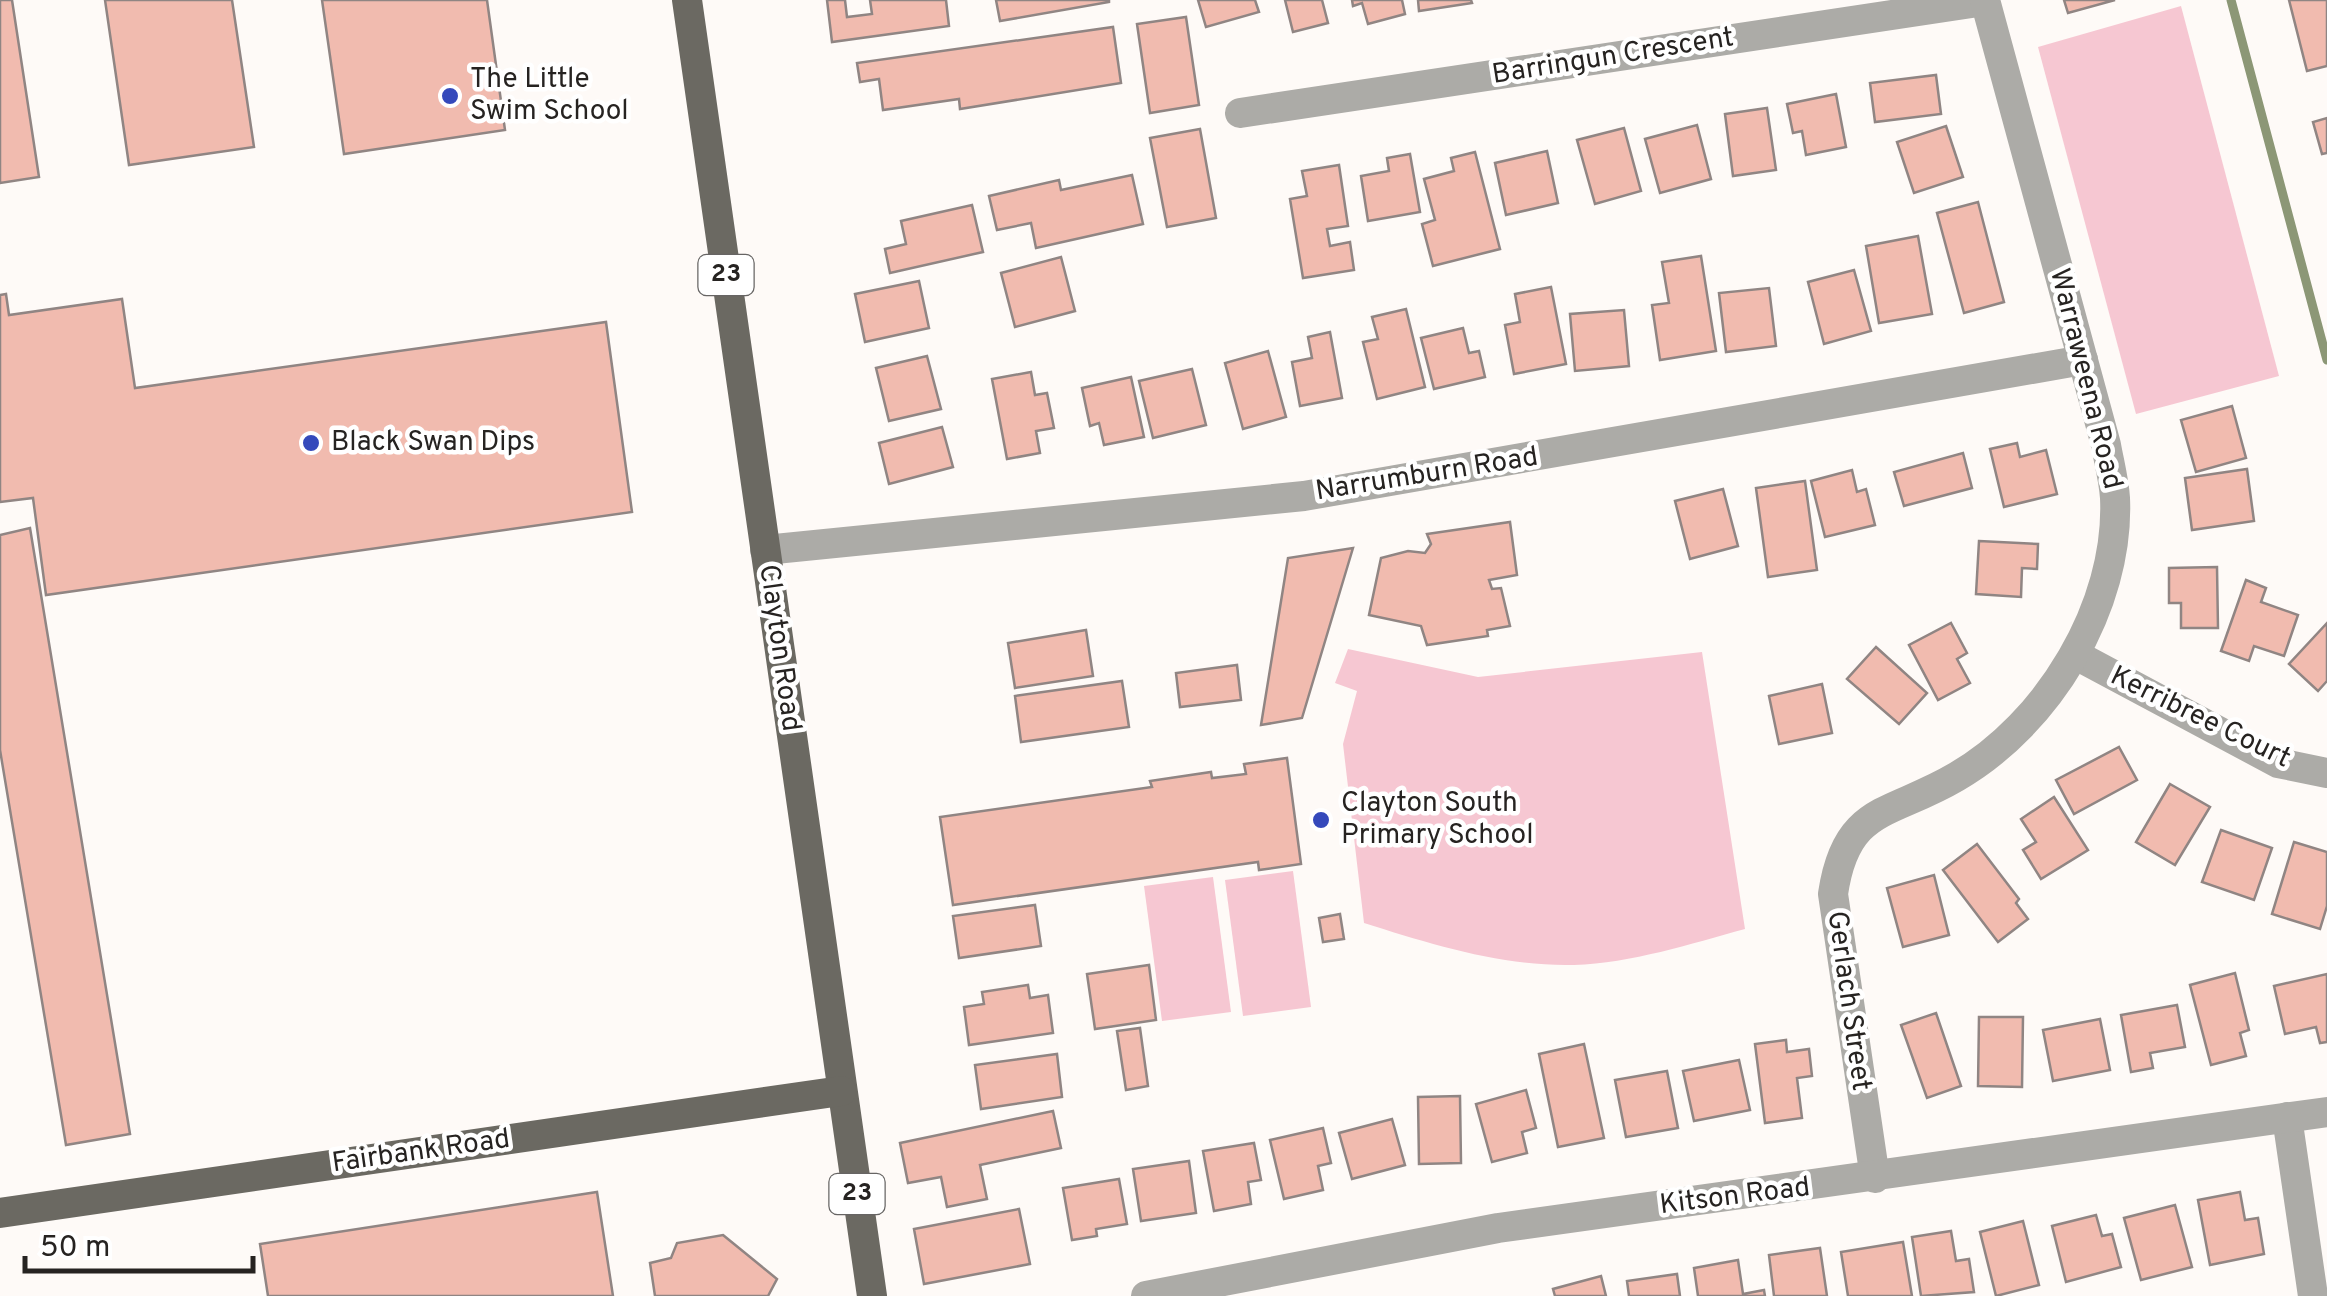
<svg xmlns="http://www.w3.org/2000/svg" width="2327" height="1296" viewBox="0 0 2327 1296" font-family="Overpass,sans-serif">
<rect width="100%" height="100%" fill="#fefaf7"/>
<g fill="#f6c7d2">
<polygon points="2181,6 2279,376 2136,414 2038,47"/>
<path d="M 1348,649 L 1478,677 L 1702,652 L 1745,929 C 1690,944 1632,963 1574,965 C 1504,967 1430,944 1364,923 L 1343,744 L 1357,691 L 1335,683 Z"/>
<polygon points="1293,871 1311,1007 1243,1016 1225,880"/>
<polygon points="1213,877 1231,1012 1162,1021 1144,886"/>
</g>
<g fill="none" stroke-linecap="round" stroke-linejoin="round">
<polyline stroke="#8c9776" stroke-width="9" points="2231,0 2327,360"/>
</g>
<g fill="#f1bbaf" stroke="#908583" stroke-width="2.5">
<polygon points="0,0 12,0 39,177 0,183"/>
<polygon points="105,0 232,0 254,147 129,165"/>
<polygon points="322,0 487,0 505,130 344,154"/>
<polygon points="827,0 845,0 847,17 872,14 870,0 946,0 949,26 832,42"/>
<polygon points="996,0 1109,0 1109,2 1000,21"/>
<polygon points="1198,0 1255,0 1259,12 1206,27"/>
<polygon points="1285,0 1322,0 1328,23 1293,32"/>
<polygon points="1352,0 1402,0 1405,14 1368,24 1362,3 1353,6"/>
<polygon points="1418,0 1471,0 1472,3 1419,11"/>
<polygon points="2064,0 2115,0 2068,13"/>
<polygon points="2289,0 2327,0 2327,66 2307,71"/>
<polygon points="1186,17 1199,105 1150,113 1137,24"/>
<polygon points="1113,27 1121,83 960,109 959,99 883,110 879,79 860,82 857,63"/>
<polygon points="1936,75 1941,114 1875,122 1870,83"/>
<polygon points="1836,94 1846,147 1806,155 1802,131 1793,133 1787,104"/>
<polygon points="1767,108 1776,170 1733,176 1725,114"/>
<polygon points="2327,118 2327,153 2322,154 2313,122"/>
<polygon points="1697,125 1711,179 1660,193 1645,139"/>
<polygon points="1946,126 1963,177 1914,193 1897,142"/>
<polygon points="1624,128 1641,191 1595,204 1577,140"/>
<polygon points="1200,129 1216,218 1167,227 1150,138"/>
<polygon points="1547,151 1558,203 1506,215 1495,163"/>
<polygon points="1475,152 1500,249 1433,266 1422,224 1435,220 1424,179 1454,171 1451,158"/>
<polygon points="1410,154 1420,212 1368,221 1361,176 1389,171 1387,158"/>
<polygon points="1339,165 1348,226 1327,229 1330,246 1350,242 1354,270 1303,278 1290,199 1307,196 1302,171"/>
<polygon points="1132,175 1143,224 1036,248 1031,223 997,230 989,196 1059,180 1061,190"/>
<polygon points="1978,202 2004,302 1964,313 1937,213"/>
<polygon points="972,205 983,252 890,273 885,249 906,244 901,221"/>
<polygon points="1918,236 1932,314 1879,323 1866,246"/>
<polygon points="1701,256 1716,351 1660,360 1652,305 1669,303 1662,262"/>
<polygon points="1061,257 1075,311 1015,327 1001,273"/>
<polygon points="1854,270 1871,331 1824,344 1808,282"/>
<polygon points="919,281 929,328 865,342 855,294"/>
<polygon points="1551,287 1566,364 1514,374 1505,325 1520,322 1515,294"/>
<polygon points="1769,288 1776,346 1726,352 1719,293"/>
<polygon points="6,294 9,315 122,299 135,388 606,322 632,512 46,595 33,498 0,502 0,295"/>
<polygon points="1406,309 1425,387 1377,399 1363,342 1378,339 1372,317"/>
<polygon points="1624,310 1629,366 1575,371 1570,314"/>
<polygon points="1463,328 1469,353 1479,351 1485,377 1434,389 1421,338"/>
<polygon points="1330,332 1342,398 1300,406 1292,362 1312,358 1308,337"/>
<polygon points="1268,351 1286,417 1243,429 1225,363"/>
<polygon points="927,356 941,409 889,421 876,368"/>
<polygon points="1192,369 1206,425 1153,438 1139,381"/>
<polygon points="1031,372 1035,395 1047,393 1054,428 1036,431 1040,453 1007,459 992,379"/>
<polygon points="1131,377 1144,437 1104,445 1099,423 1090,426 1082,388"/>
<polygon points="2232,406 2246,458 2196,472 2181,420"/>
<polygon points="942,427 953,467 889,484 879,443"/>
<polygon points="2017,443 2020,457 2046,450 2057,494 2004,507 1990,449"/>
<polygon points="1963,453 1972,488 1904,506 1894,472"/>
<polygon points="2247,469 2254,521 2192,530 2185,478"/>
<polygon points="1852,470 1857,492 1866,489 1875,525 1825,537 1811,481"/>
<polygon points="1805,481 1817,570 1768,577 1756,488"/>
<polygon points="1723,489 1738,546 1690,559 1675,501"/>
<polygon points="1510,522 1517,575 1489,580 1492,589 1501,588 1510,626 1487,630 1488,636 1427,645 1421,626 1369,615 1381,558 1408,551 1425,553 1431,544 1427,534"/>
<polygon points="30,528 130,1134 66,1145 0,750 0,535"/>
<polygon points="1979,541 2038,544 2037,569 2022,568 2021,597 1976,594"/>
<polygon points="1353,548 1302,718 1261,725 1288,558"/>
<polygon points="2217,567 2218,628 2181,628 2181,603 2169,603 2169,568"/>
<polygon points="2246,580 2266,588 2261,602 2298,615 2284,656 2254,646 2249,661 2221,651"/>
<polygon points="1951,623 1967,653 1957,659 1970,683 1938,700 1909,645"/>
<polygon points="2327,623 2327,681 2318,691 2289,664"/>
<polygon points="1086,630 1093,676 1015,688 1008,643"/>
<polygon points="1876,647 1927,693 1899,724 1847,679"/>
<polygon points="1237,665 1241,700 1180,707 1176,673"/>
<polygon points="1122,681 1129,727 1021,742 1015,696"/>
<polygon points="1822,684 1832,733 1779,744 1769,696"/>
<polygon points="2119,747 2137,780 2074,814 2056,780"/>
<polygon points="1287,758 1301,864 1259,870 1258,862 953,905 940,817 1152,787 1150,781 1211,772 1212,778 1246,774 1244,764"/>
<polygon points="2170,784 2210,807 2175,865 2136,842"/>
<polygon points="2054,797 2088,850 2041,879 2023,850 2036,842 2021,819"/>
<polygon points="2221,830 2272,848 2254,900 2202,882"/>
<polygon points="2294,842 2327,852 2327,906 2320,929 2272,914"/>
<polygon points="1977,844 2019,899 2016,903 2028,919 1998,942 1943,870"/>
<polygon points="1934,875 1949,935 1903,947 1887,888"/>
<polygon points="1035,905 1041,946 959,958 953,916"/>
<polygon points="1340,914 1344,939 1323,942 1319,918"/>
<polygon points="1149,965 1156,1020 1095,1029 1087,974"/>
<polygon points="2235,973 2249,1030 2240,1033 2246,1056 2211,1065 2190,985"/>
<polygon points="2327,974 2327,1042 2320,1043 2316,1027 2285,1034 2274,986"/>
<polygon points="1028,985 1030,998 1048,995 1053,1033 969,1045 964,1007 984,1004 982,992"/>
<polygon points="2177,1005 2185,1047 2150,1053 2153,1068 2131,1072 2121,1015"/>
<polygon points="1936,1013 1961,1086 1927,1098 1901,1025"/>
<polygon points="1979,1017 2023,1017 2022,1087 1978,1086"/>
<polygon points="2100,1019 2110,1070 2053,1081 2043,1030"/>
<polygon points="1140,1028 1148,1086 1126,1090 1117,1031"/>
<polygon points="1786,1040 1787,1052 1809,1049 1812,1076 1797,1078 1802,1118 1765,1123 1755,1044"/>
<polygon points="1584,1044 1604,1138 1558,1147 1539,1054"/>
<polygon points="1057,1054 1062,1097 981,1109 975,1065"/>
<polygon points="1739,1060 1750,1110 1694,1121 1683,1071"/>
<polygon points="1667,1071 1678,1128 1626,1137 1615,1080"/>
<polygon points="1526,1090 1536,1128 1522,1132 1527,1153 1492,1162 1476,1104"/>
<polygon points="1460,1096 1461,1163 1419,1164 1418,1097"/>
<polygon points="1053,1111 1061,1148 980,1165 987,1199 947,1207 941,1177 908,1183 900,1143"/>
<polygon points="1392,1119 1405,1165 1352,1179 1339,1133"/>
<polygon points="1323,1128 1331,1163 1318,1166 1323,1190 1284,1199 1270,1140"/>
<polygon points="1254,1143 1261,1180 1248,1182 1251,1204 1214,1211 1203,1151"/>
<polygon points="1189,1161 1196,1213 1141,1221 1133,1169"/>
<polygon points="1119,1179 1127,1224 1096,1229 1097,1236 1072,1240 1063,1188"/>
<polygon points="597,1192 613,1296 268,1296 260,1244"/>
<polygon points="2240,1192 2245,1220 2258,1218 2264,1254 2210,1265 2198,1200"/>
<polygon points="2175,1205 2192,1267 2141,1280 2124,1218"/>
<polygon points="1019,1209 1030,1264 924,1284 914,1229"/>
<polygon points="2096,1215 2102,1236 2112,1234 2121,1267 2066,1282 2052,1226"/>
<polygon points="2023,1221 2039,1285 1996,1296 1980,1232"/>
<polygon points="1951,1231 1956,1261 1969,1259 1974,1292 1921,1296 1912,1237"/>
<polygon points="723,1235 777,1279 768,1296 655,1296 650,1263 671,1258 677,1243"/>
<polygon points="1903,1242 1912,1296 1848,1296 1841,1252"/>
<polygon points="1820,1248 1827,1296 1774,1296 1769,1255"/>
<polygon points="1738,1260 1743,1294 1764,1290 1765,1296 1698,1296 1694,1268"/>
<polygon points="1677,1274 1680,1296 1629,1296 1627,1281"/>
<polygon points="1601,1276 1606,1296 1555,1296 1553,1289"/>
</g>
<g fill="none" stroke-linecap="round" stroke-linejoin="round">
<g stroke="#acaba7" stroke-width="30">
<polyline points="1240,113 1985,1"/>
<polyline points="765,550 1304,496 2083,360"/>
<polyline points="2076,655 2278,763 2327,773"/>
<polyline points="2287,1117 2313,1296"/>
<path d="M 1875,1178 L 1833,894 C 1846,805 1890,816 1956,777 C 2048,724 2120,606 2115,498 C 2114,481 2109,462 2106,445 L 1985,0"/>
<polyline points="1146,1296 1498,1228 2327,1112"/>
</g>
<g stroke="#6b6962" stroke-width="30">
<polyline points="687,0 872,1296"/>
<polyline points="0,1213 841,1091"/>
</g>
</g>
<g fill="#3549bb" stroke="#fff" stroke-width="4">
<circle cx="450" cy="96" r="10"/>
<circle cx="311" cy="443" r="10"/>
<circle cx="1321" cy="820" r="10"/>
</g>
<g text-anchor="middle" dominant-baseline="central" stroke-width="9" stroke-linejoin="round" paint-order="stroke">
<g fill="#fff" stroke="#676564" stroke-width="2.5">
<rect x="698.5" y="255" width="55" height="40" rx="8"/>
<rect x="829.5" y="1174" width="55" height="40" rx="8"/>
</g>
<g font-size="25" font-weight="bold" fill="#262321">
<text x="726" y="275">23</text>
<text x="857" y="1194">23</text>
</g>
<g font-size="28" fill="#262321" stroke="#fff">
<text transform="translate(1613 57) rotate(-9)">Barringun Crescent</text>
<text transform="translate(2085 379) rotate(76)">Warraweena Road</text>
<text transform="translate(1427 475) rotate(-9)">Narrumburn Road</text>
<text transform="translate(779 648) rotate(82)">Clayton Road</text>
<text transform="translate(2200 718) rotate(26)">Kerribree Court</text>
<text transform="translate(1848 1001) rotate(82)">Gerlach Street</text>
<text transform="translate(421 1152) rotate(-8)">Fairbank Road</text>
<text transform="translate(1735 1197) rotate(-7)">Kitson Road</text>
</g>
<g font-size="28" fill="#262321" stroke="#fff" text-anchor="start">
<text x="470" y="80">The Little<tspan x="470" dy="32">Swim School</tspan></text>
<text x="331" y="443">Black Swan Dips</text>
<text x="1341" y="804">Clayton South<tspan x="1341" dy="32">Primary School</tspan></text>
</g>
</g>
<path d="M25 1256v15h228v-15" fill="none" stroke="#262321" stroke-width="5"/>
<text x="40" y="1256" font-size="30" fill="#262321" stroke="#ffffff" stroke-width="8" paint-order="stroke">50 m</text>
</svg>
